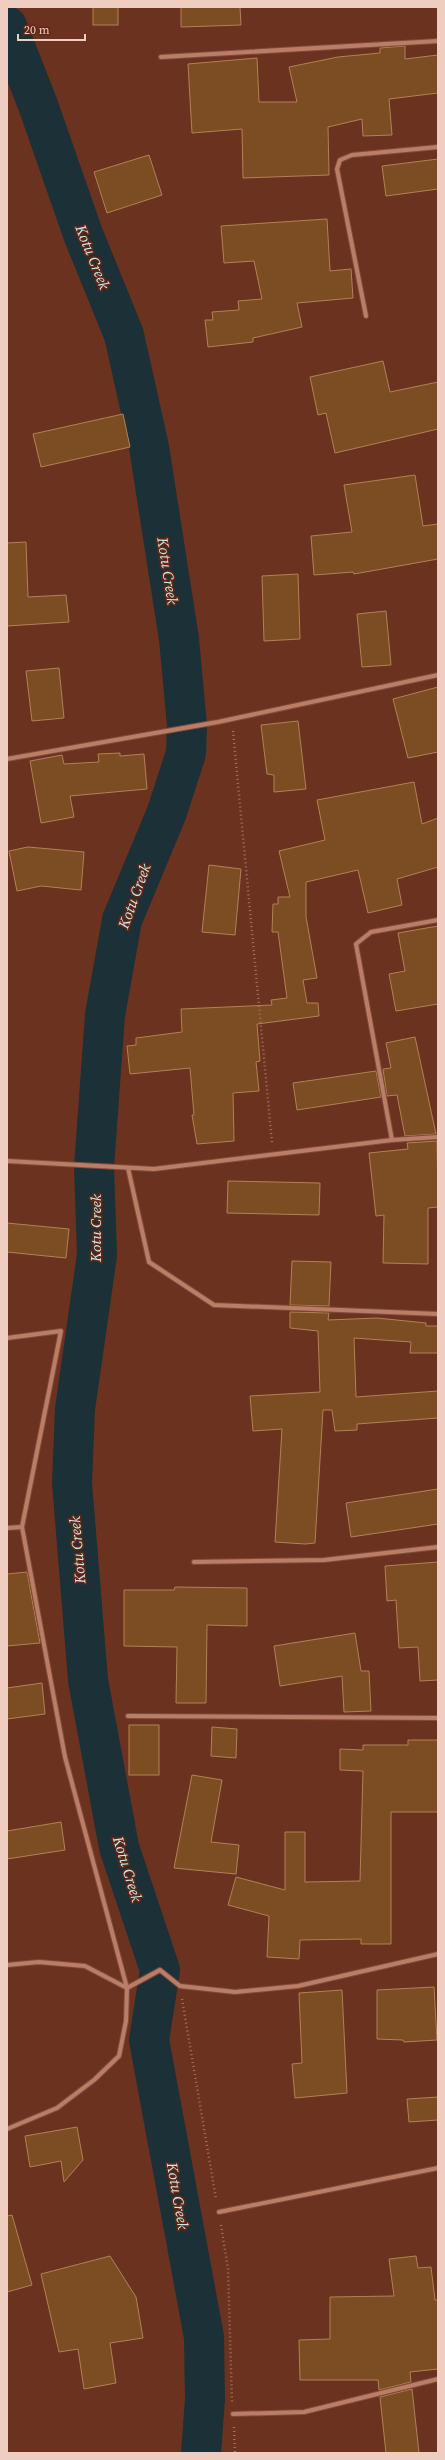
<svg xmlns="http://www.w3.org/2000/svg" width="445" height="2460" viewBox="0 0 445 2460" font-family="'Source Serif 4',serif">
<rect width="100%" height="100%" fill="#6b331f"/>
<g fill="none" stroke-linecap="round" stroke-linejoin="round">
<polyline stroke="#1c3037" stroke-width="40" points="7,26 38,105 83,234 124,335 149,447 179,639 187,726 186,753 167,812 122,920 105,1015 94,1167 97,1255 75,1409 72,1483 88,1680 119,1847 160,1970 149,2040 204,2337 205,2399 201,2453"/>
</g>
<g fill="#7c4d22" stroke="#b38056">
<rect x="93" y="7" width="25" height="18"/>
<polygon points="181,7 240,7 241,25 181,27"/>
<polygon points="405,46 405,59 438,55 438,93 389,99 392,135 363,136 362,119 328,127 329,175 243,178 242,129 192,133 188,64 257,58 259,102 297,102 289,67 338,57 380,53 380,48"/>
<polygon points="149,155 162,195 107,213 94,172"/>
<polygon points="438,159 438,189 386,196 382,166"/>
<polygon points="327,219 330,271 351,269 353,298 297,303 302,327 253,338 253,342 208,347 205,320 213,320 212,312 239,310 238,301 262,299 254,261 224,263 221,226"/>
<polygon points="383,361 390,392 438,382 438,429 335,453 326,413 318,415 310,377"/>
<polygon points="123,414 130,447 41,467 33,434"/>
<polygon points="415,475 423,526 438,524 438,559 354,574 353,572 314,575 311,536 352,532 344,485"/>
<polygon points="26,542 28,597 66,595 69,622 7,626 7,543"/>
<polygon points="298,574 300,639 264,641 262,576"/>
<polygon points="386,611 391,665 362,667 357,614"/>
<polygon points="59,668 64,718 32,721 26,671"/>
<polygon points="438,687 438,752 408,758 393,699"/>
<polygon points="298,721 306,789 274,792 274,775 267,774 261,725"/>
<polygon points="120,753 120,756 144,754 147,789 70,796 74,817 41,823 30,761 62,755 64,764 99,762 98,754"/>
<polygon points="414,782 422,824 438,818 438,867 397,879 402,905 368,913 358,870 306,882 306,917 317,978 303,980 307,1003 318,1003 319,1016 257,1024 260,1061 256,1062 259,1091 233,1093 234,1141 197,1144 192,1115 194,1115 190,1068 130,1074 127,1046 136,1045 136,1038 182,1032 181,1009 272,1005 271,1000 287,998 278,932 272,932 273,904 278,904 278,897 290,897 279,851 325,840 317,800"/>
<polygon points="28,847 84,852 81,890 41,886 17,891 9,851"/>
<polygon points="209,865 241,869 235,935 202,932"/>
<polygon points="438,926 438,1004 396,1011 389,974 405,971 398,933"/>
<polygon points="415,1037 436,1134 405,1136 397,1095 387,1096 383,1069 391,1068 386,1043"/>
<polygon points="376,1071 381,1097 297,1110 293,1083"/>
<polygon points="437,1141 438,1207 428,1208 428,1264 383,1263 384,1215 376,1216 369,1153 408,1149 407,1143"/>
<polygon points="228,1181 320,1183 319,1215 227,1213"/>
<polygon points="7,1223 69,1229 66,1258 7,1252"/>
<polygon points="292,1261 331,1262 329,1306 290,1305"/>
<polygon points="290,1312 329,1313 328,1320 377,1318 426,1323 426,1326 438,1326 438,1353 410,1353 411,1342 354,1338 356,1397 438,1391 438,1418 357,1424 357,1430 335,1431 332,1410 323,1410 315,1543 305,1544 275,1542 282,1429 253,1431 250,1396 320,1392 318,1331 290,1328"/>
<polygon points="438,1489 438,1524 351,1537 346,1503"/>
<polygon points="438,1562 438,1680 420,1681 418,1647 399,1648 396,1600 387,1601 385,1566"/>
<polygon points="27,1572 40,1643 7,1646 7,1574"/>
<polygon points="175,1587 247,1588 247,1626 207,1625 206,1703 176,1703 177,1647 124,1646 124,1590 174,1590"/>
<polygon points="355,1633 361,1671 369,1671 371,1711 344,1712 342,1676 280,1686 274,1646"/>
<polygon points="42,1683 45,1714 7,1719 7,1688"/>
<rect x="129" y="1725" width="30" height="50"/>
<polygon points="212,1727 237,1729 236,1758 211,1756"/>
<polygon points="408,1740 438,1740 438,1812 391,1812 391,1944 361,1944 361,1939 300,1940 299,1959 267,1957 269,1916 228,1905 236,1877 285,1890 285,1832 305,1832 305,1882 360,1881 363,1771 340,1770 340,1749 363,1750 363,1745 408,1745"/>
<polygon points="192,1775 222,1780 211,1842 239,1845 236,1874 174,1868"/>
<polygon points="61,1822 65,1850 7,1859 7,1831"/>
<polygon points="434,1987 437,2040 404,2042 403,2040 377,2039 377,1990"/>
<polygon points="342,1990 347,2093 295,2098 292,2064 302,2063 299,1993"/>
<polygon points="438,2097 438,2120 409,2122 407,2099"/>
<polygon points="77,2127 83,2160 64,2182 61,2161 30,2167 25,2136"/>
<polygon points="12,2215 32,2285 7,2292 7,2216"/>
<polygon points="110,2256 136,2297 143,2338 110,2343 116,2383 84,2389 78,2349 59,2352 41,2274"/>
<polygon points="416,2256 418,2268 431,2267 435,2300 438,2300 438,2369 410,2372 411,2382 379,2390 378,2380 300,2380 299,2340 330,2339 330,2297 394,2296 389,2259"/>
<polygon points="412,2389 419,2453 386,2453 380,2397"/>
</g>
<g fill="none" stroke-linecap="round" stroke-linejoin="round">
<defs>
<g id="street">
<polyline points="161,57 438,41"/>
<polyline points="366,316 337,169 340,160 352,155 438,147"/>
<polyline points="7,759 218,722 438,675"/>
<polyline points="392,1140 356,944 371,932 438,920"/>
<polyline points="7,1161 154,1169 392,1140 438,1137"/>
<polyline points="128,1168 149,1262 214,1305 438,1314"/>
<polyline points="7,1338 61,1331 22,1527 65,1757 127,1988 160,1970 180,1986 235,1992 298,1986 438,1954"/>
<polyline points="7,1528 22,1527"/>
<polyline points="194,1562 324,1560 438,1547"/>
<polyline points="128,1716 438,1718"/>
<polyline points="7,1965 39,1962 85,1966 127,1988 126,2021 119,2056 94,2080 57,2108 7,2129"/>
<polyline points="219,2212 438,2168"/>
<polyline points="233,2414 304,2412 438,2379"/>
</g>
</defs>
<use href="#street" stroke="#7e4e3c" stroke-width="6"/>
<g stroke="#a17261" stroke-width="2.5" stroke-dasharray="1 3" stroke-linecap="butt">
<polyline points="233,731 272,1143"/>
<polyline points="182,1999 216,2199"/>
<polyline points="221,2225 228,2269 232,2402"/>
<polyline points="234,2427 235,2453"/>
</g>
<use href="#street" stroke="#bc7d67" stroke-width="4"/>
</g>
<g text-anchor="middle" dominant-baseline="central" stroke-width="3.5" stroke-linejoin="round" paint-order="stroke">
<g font-size="15" font-style="italic" fill="#cbe9f4" stroke="#5e2814">
<text transform="translate(93 257) rotate(68)">Kotu Creek</text>
<text transform="translate(168 571) rotate(81)">Kotu Creek</text>
<text transform="translate(134 896) rotate(-70)">Kotu Creek</text>
<text transform="translate(95 1228) rotate(-90)">Kotu Creek</text>
<text transform="translate(77 1550) rotate(-95)">Kotu Creek</text>
<text transform="translate(128 1869) rotate(73)">Kotu Creek</text>
<text transform="translate(178 2196) rotate(80)">Kotu Creek</text>
</g>
</g>
<rect width="445" height="2460" fill="none" stroke="#efcdc0" stroke-width="16"/>
<path d="M18 34v6h67v-6" fill="none" stroke="#efcdc0" stroke-width="2"/>
<text x="24" y="34" font-size="12" fill="#efcdc0" stroke="#5e2814" stroke-width="3" paint-order="stroke">20 m</text>
</svg>
